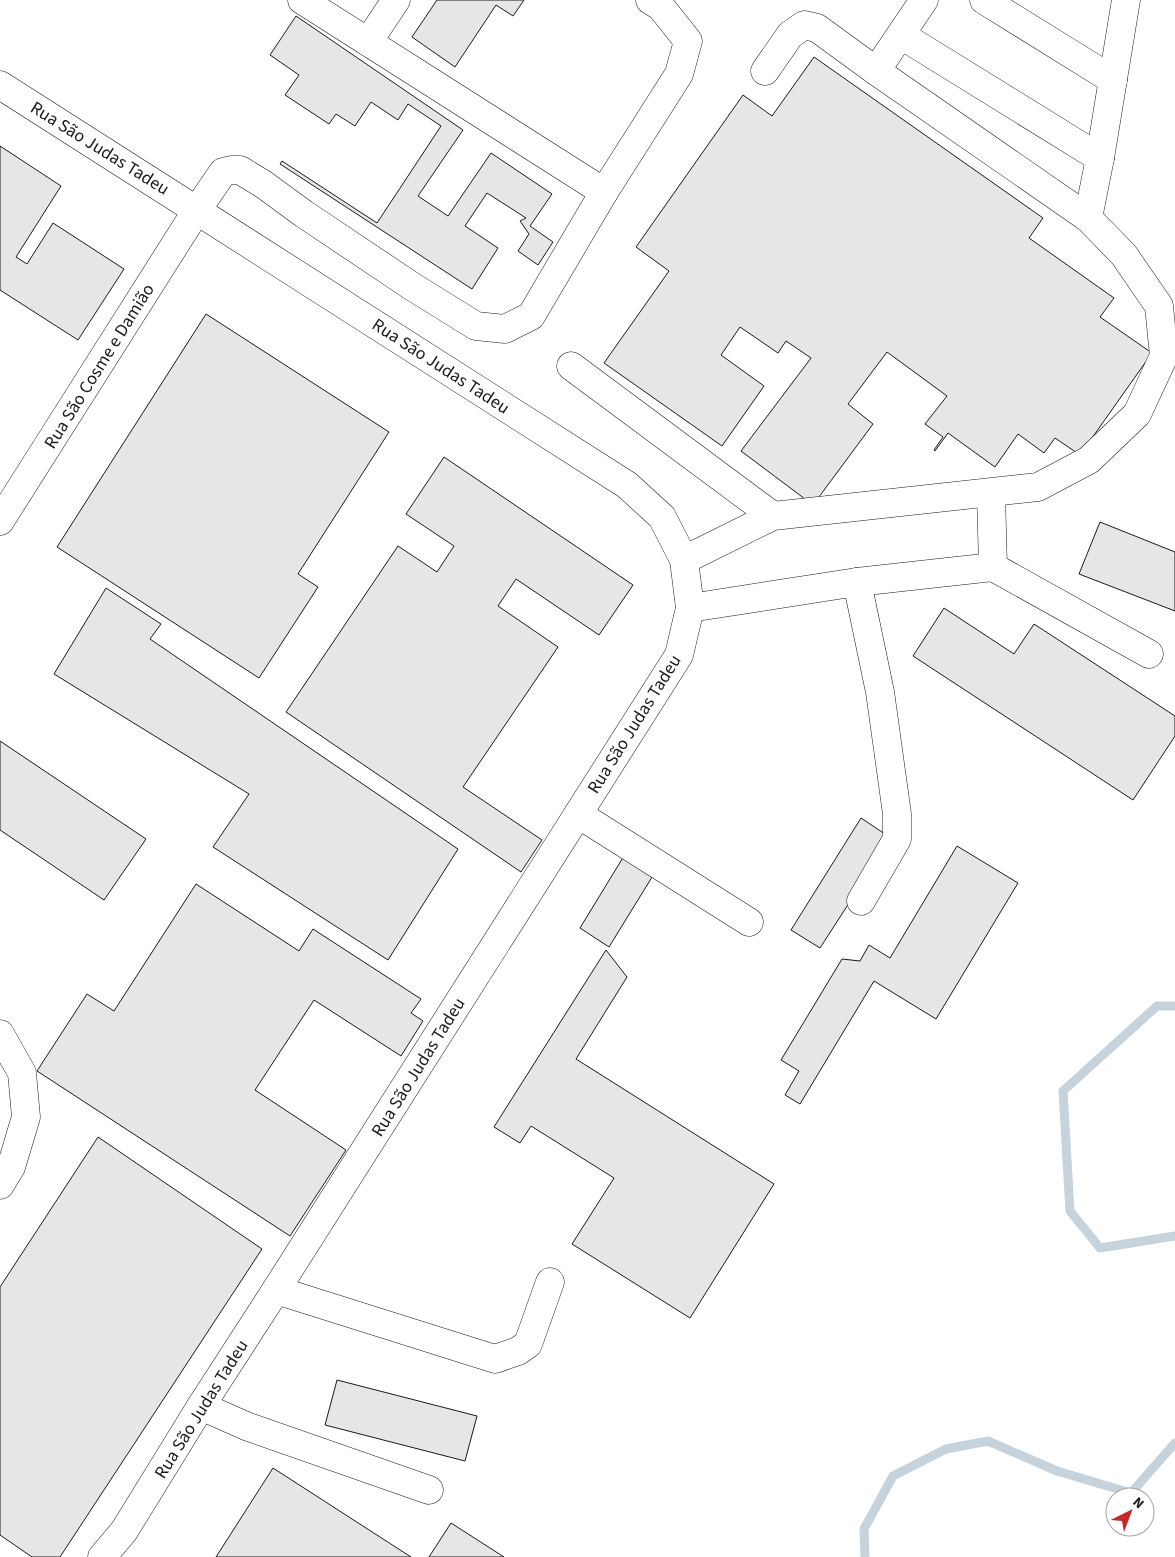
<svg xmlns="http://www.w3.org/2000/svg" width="1175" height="1557" font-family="'Source Sans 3',sans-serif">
  <rect width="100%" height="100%" fill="#fff"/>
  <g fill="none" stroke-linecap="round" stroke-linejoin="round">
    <g stroke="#c6d2dc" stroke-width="9">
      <path d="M1175 1006H1157L1063 1091 1070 1211 1100 1248 1175 1236"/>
      <path d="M865 1557 864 1529 893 1476 946 1449 988 1441 1057 1471 1131 1493 1175 1443"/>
    </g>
  </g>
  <g fill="#e6e6e6" stroke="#1a1a1a">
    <path d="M437 0H524L513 16 496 5 455 67 412 37Z"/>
    <path d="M296 16 463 130 418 196 448 216 491 153 552 194 530 226 553 242 538 265 518 251 529 234 520 221 526 218 487 193 465 226 498 248 472 289 280 164 282 161 377 223 441 126 408 104 398 120 371 102 355 126 336 114 329 124 285 95 299 75 270 55Z"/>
    <path d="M814 57 1043 218 1029 238 1114 298 1100 317 1152 353 1080 455 1055 438 1044 453 1018 434 995 467 948 433 935 451 934 450 943 437 925 424 947 396 887 352 848 404 873 424 813 505 741 451 811 358 786 341 778 353 740 327 721 355 764 386 722 446 604 363 669 271 636 247 743 95 772 116Z"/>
    <path d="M0 146 61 186 16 257 27 264 53 223 124 269 78 340 0 290Z"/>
    <path d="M206 314 389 432 298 574 318 587 259 678 57 547Z"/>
    <path d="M444 457 633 585 599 635 516 579 498 606 558 647 463 787 542 840 521 872 286 712 398 546 437 572 454 546 406 514Z"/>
    <path d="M1100 522 1175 552V611L1079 574Z"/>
    <path d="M106 588 161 624 150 639 458 849 388 960 213 847 249 794 54 674Z"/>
    <path d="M944 608 1014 654 1034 624 1175 716V736L1133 800 913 656Z"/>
    <path d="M0 741 146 839 104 900 0 830Z"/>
    <path d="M861 818 891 838 820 948 791 930Z"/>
    <path d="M957 846 1018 883 936 1019 874 981 800 1104 785 1095 799 1071 781 1060 842 959 860 961 869 945 890 958Z"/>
    <path d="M627 851 657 869 609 947 580 928Z"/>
    <path d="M196 884 299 951 313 929 421 999 411 1013 423 1021 401 1056 314 1000 255 1090 346 1150 290 1236 37 1071 87 994 114 1011Z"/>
    <path d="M606 950 627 977 576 1059 774 1184 690 1318 572 1244 614 1178 531 1126 520 1143 494 1127Z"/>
    <path d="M98 1137 262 1249 60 1557H32L0 1535V1287Z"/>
    <path d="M337 1380 477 1416 465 1461 325 1425Z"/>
    <path d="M273 1468 411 1557H216Z"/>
    <path d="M451 1523 504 1557H429Z"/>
  </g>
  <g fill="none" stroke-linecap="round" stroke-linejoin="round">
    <defs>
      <g id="minor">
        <path d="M984 0 1113 80"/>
        <path d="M901 35 1100 158"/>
        <path d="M368 42 396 0"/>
        <path d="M876 71 924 0"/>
        <path d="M0 85 627 485 662 517 684 560 690 608 679 655 276 1290 201 1406 124 1531 102 1557"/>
        <path d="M604 192 679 74 688 41 661 7 650 0"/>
        <path d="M1088 218 1100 158 1126 0"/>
        <path d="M571 366 773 516"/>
        <path d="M0 521 197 210 223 172 231 170H240L263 184 304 214 413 287 476 326 505 329 531 316 604 192 302 0"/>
        <path d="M684 560 773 516 1038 487 1089 460 1137 414 1164 356 1159 306 1124 255 1088 218 876 71 817 28 804 25 790 35 765 71"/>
        <path d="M993 567 1149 654"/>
        <path d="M857 582 880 692 897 814V839L861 901"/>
        <path d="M690 608 857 582 993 567 991 493"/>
        <path d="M578 814 749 922"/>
        <path d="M0 1034 22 1073 26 1117 11 1167 0 1185"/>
        <path d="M276 1290 495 1359 518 1351 528 1344 550 1282"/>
        <path d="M201 1406 246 1426 429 1490"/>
      </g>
    </defs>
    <use href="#minor" stroke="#1a1a1a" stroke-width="29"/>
    <use href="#minor" stroke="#fff" stroke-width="28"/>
  </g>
  <g text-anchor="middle" stroke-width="4" stroke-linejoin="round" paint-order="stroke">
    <g font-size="18" fill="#1a1a1a" stroke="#fff">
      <text transform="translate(100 148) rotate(32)" y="6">Rua São Judas Tadeu</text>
      <text transform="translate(99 366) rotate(-58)" y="6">Rua São Cosme e Damião</text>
      <text transform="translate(441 366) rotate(33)" y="6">Rua São Judas Tadeu</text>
      <text transform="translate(634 724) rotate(-58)" y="6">Rua São Judas Tadeu</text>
      <text transform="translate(418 1067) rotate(-58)" y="6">Rua São Judas Tadeu</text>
      <text transform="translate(201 1409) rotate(-58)" y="6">Rua São Judas Tadeu</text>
    </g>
  </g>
  <g transform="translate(1130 1512) rotate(42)"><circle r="24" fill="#ffffff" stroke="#a3a3a3"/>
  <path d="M0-4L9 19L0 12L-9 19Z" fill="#c62828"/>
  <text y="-8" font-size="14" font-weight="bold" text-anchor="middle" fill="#1a1a1a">N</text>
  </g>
</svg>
